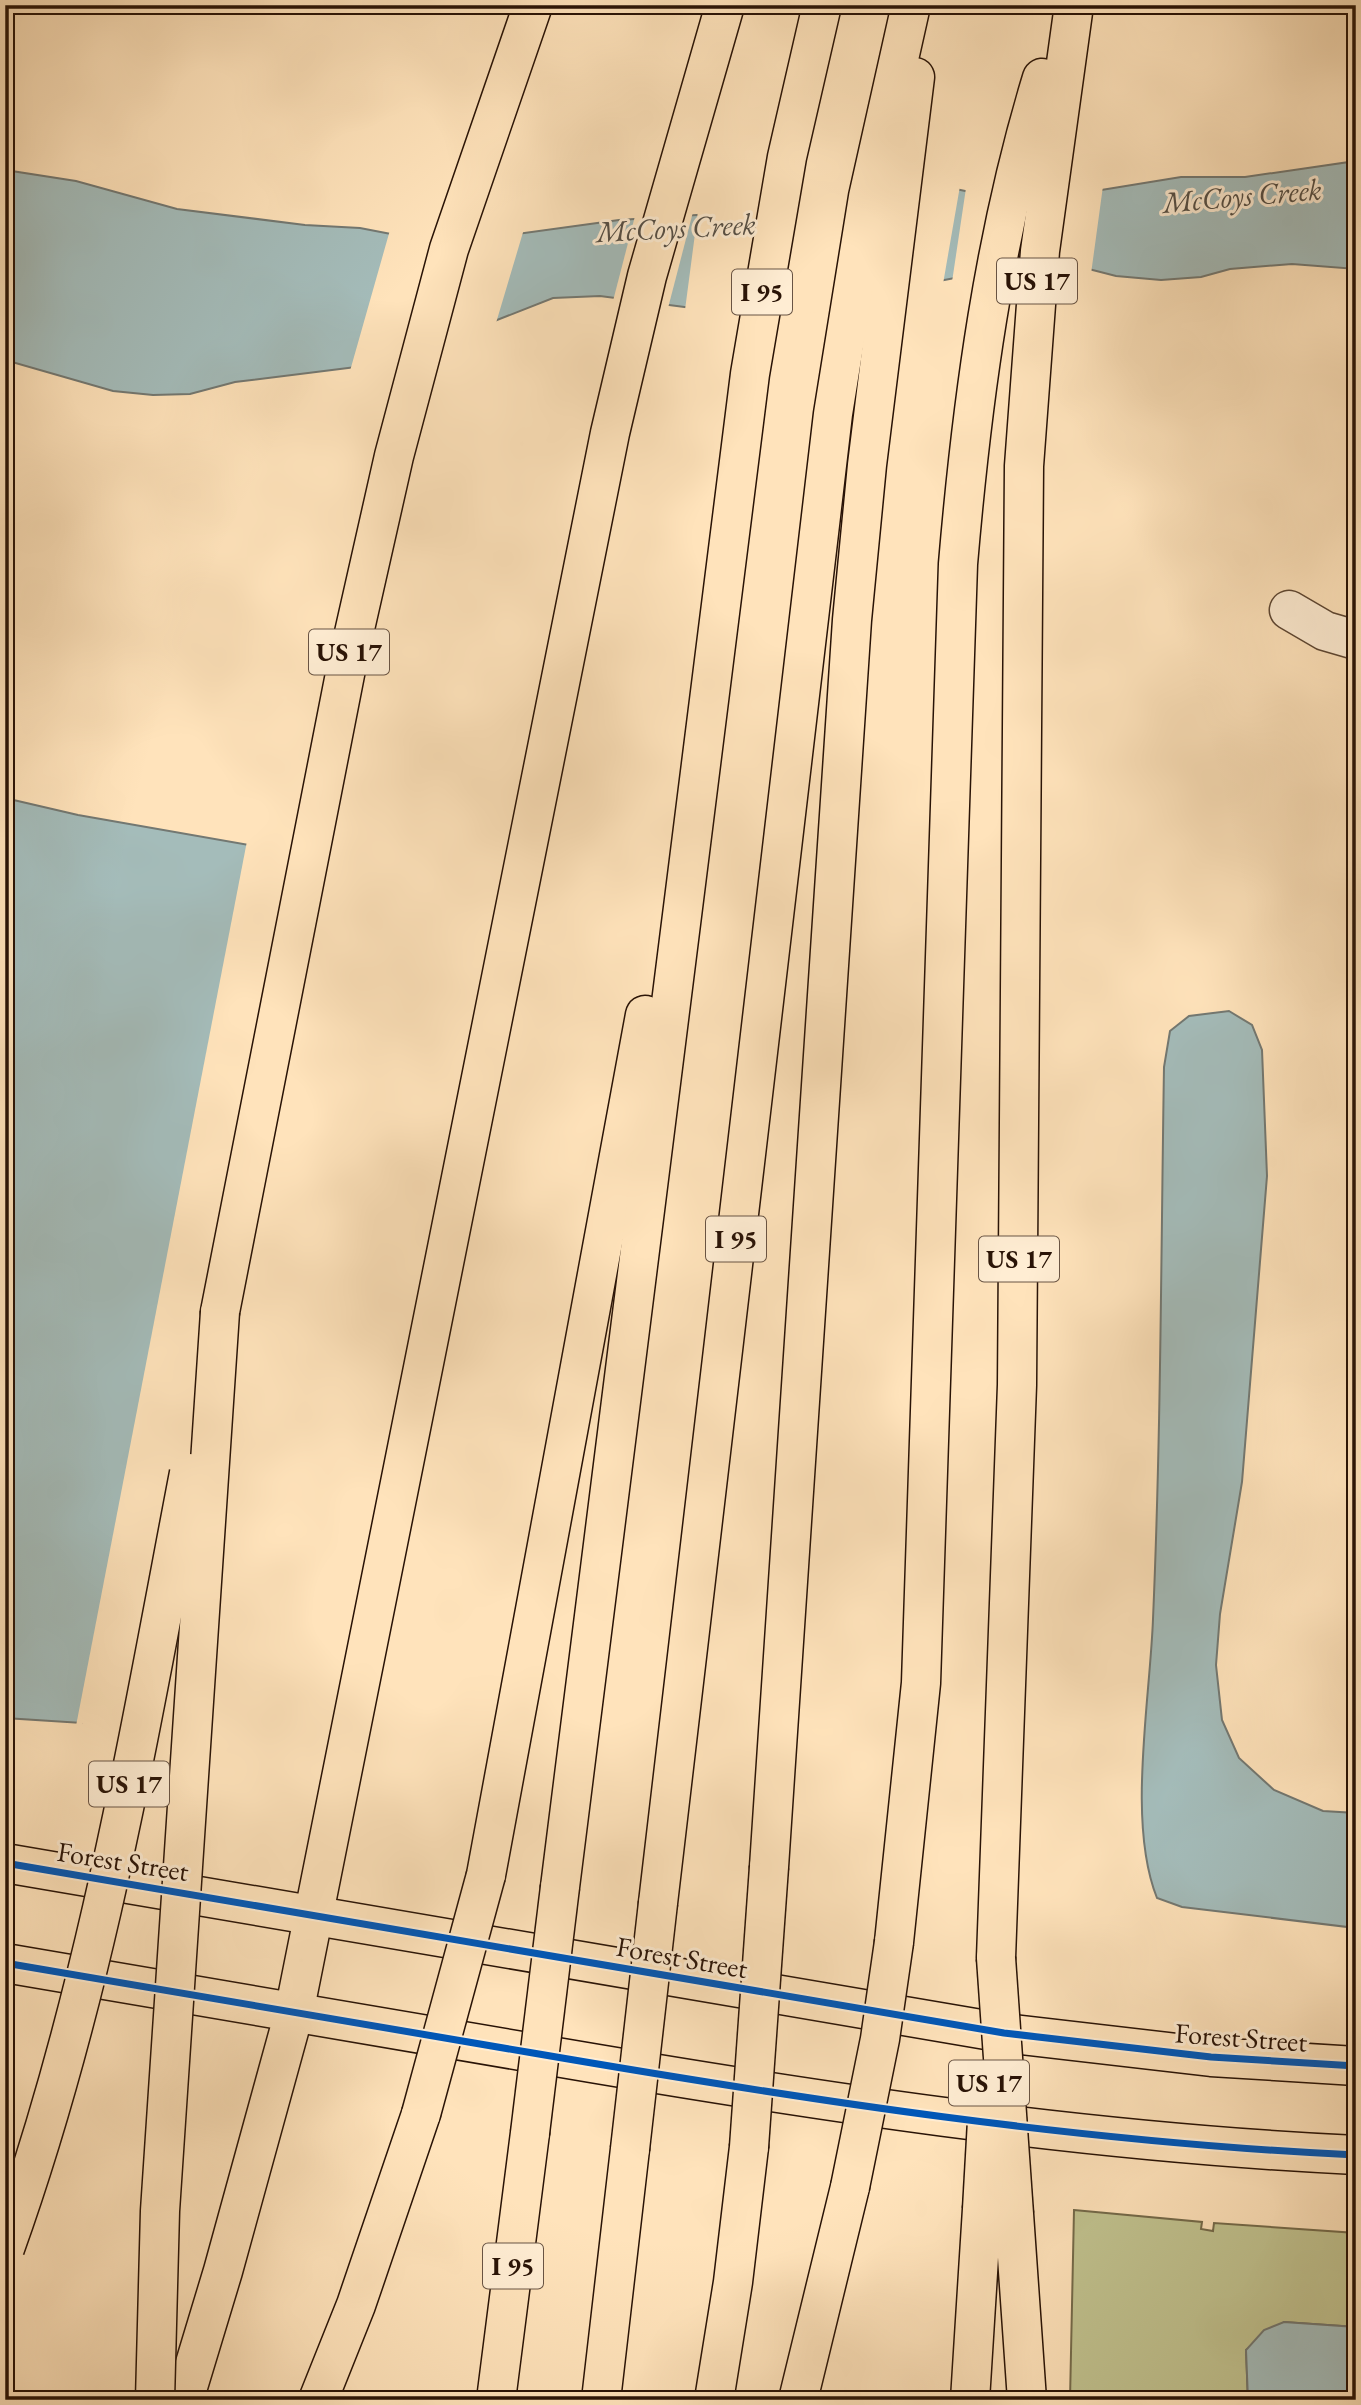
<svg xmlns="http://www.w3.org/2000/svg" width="1361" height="2405" font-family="'EB Garamond',serif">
  <rect width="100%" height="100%" fill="#ffe3bb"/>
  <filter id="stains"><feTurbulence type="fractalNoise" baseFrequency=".00286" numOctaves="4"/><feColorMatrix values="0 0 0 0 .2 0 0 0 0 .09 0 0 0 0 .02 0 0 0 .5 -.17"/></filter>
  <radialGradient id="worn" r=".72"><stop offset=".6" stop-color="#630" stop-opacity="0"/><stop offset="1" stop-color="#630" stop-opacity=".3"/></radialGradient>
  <path fill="#c1c390" stroke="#756b4b" stroke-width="2" d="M1074 2210 1202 2222 1201 2229 1213 2231 1214 2223 1356 2233V2327L1284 2322 1246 2350 1248 2400H1070Z"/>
  <g fill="#a4bcba" stroke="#737872" stroke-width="2">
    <path d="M1356 161V269L1292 264 1230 269 1201 277 1161 280 1116 276 1077 266H1017L934 282 715 311 600 296 553 298 388 363 235 382 190 394 153 395 113 391 5 360V170L76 181 177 209 305 225 360 228 422 240 495 237 619 220 712 214 932 184 989 196 1089 192 1181 177H1245Z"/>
    <path d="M5 798 78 815 300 854 82 1723 5 1718Z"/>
    <path d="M1229 1011 1252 1025 1262 1050 1267 1176 1242 1482 1220 1614 1216 1665 1222 1720 1239 1758 1274 1790 1323 1811 1356 1813V1928L1182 1907 1157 1898C1127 1823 1150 1701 1153 1619 1161 1435 1161 1251 1164 1067L1170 1031 1189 1016Z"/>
    <path d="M1284 2322 1356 2327V2400H1248L1246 2350 1264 2330Z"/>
  </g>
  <g fill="#ffe3bb">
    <path d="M932 181 960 186 943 284 873 302 799 315H715L685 310 698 211 840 193 885 182Z"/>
    <path d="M1103 186 1091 274 1076 270 1018 269 952 282 966 188 989 192Z"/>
    <path d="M693 212 668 308 613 301 635 216Z"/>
    <path d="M524 229 496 323 453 343 389 366 350 371 390 230 422 237Z"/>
    <path d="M247 841 301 851 157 1683 122 1711 76 1726Z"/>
  </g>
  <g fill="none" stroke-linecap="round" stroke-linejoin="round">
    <defs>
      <path id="minor" d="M1289 610 1325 631 1356 640"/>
      <g id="major">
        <path d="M5 1863 1004 2033 1211 2057 1356 2066"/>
        <path d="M5 1963C181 1993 357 2023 533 2053 806 2100 1079 2142 1356 2155"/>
      </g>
      <g id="highway">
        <path d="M220 1312 347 664 394 456 449 249 533 5"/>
        <path d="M769 1867 852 620 867 465 915 77"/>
        <path d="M486 1875 645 1015"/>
        <path d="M560 1887 750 374 787 157 822 5"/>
        <path d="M658 1903 833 414 868 197 911 5"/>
        <path d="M894 1942 921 1683 958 564C972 400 994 235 1042 78"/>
        <path d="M996 1958 1017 1385 1024 466 1040 251 1074 5"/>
        <path d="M1014 2214 1027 2400"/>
        <path d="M184 2400 223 2271 294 2013 610 433 647 276 725 5"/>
        <path d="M318 2400 356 2305 421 2114"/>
        <path d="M496 2400 530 2133"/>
        <path d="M601 2400 630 2149"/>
        <path d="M714 2400 733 2282 749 2147"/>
        <path d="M798 2400 850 2187"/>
        <path d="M970 2400 982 2209"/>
      </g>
    </defs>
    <use href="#minor" stroke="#5e4733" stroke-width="41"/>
    <use href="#major" stroke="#291306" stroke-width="41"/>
    <use href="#highway" stroke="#291306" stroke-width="41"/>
    <use href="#minor" stroke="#ffedd3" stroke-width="38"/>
    <use href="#major" stroke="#ffe3bb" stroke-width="38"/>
    <use href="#highway" stroke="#ffe3bb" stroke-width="38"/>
    <defs>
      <g id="highway-bridge">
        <path d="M996 1958 1014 2214"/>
        <path d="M421 2114 486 1875"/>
        <path d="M530 2133 560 1887"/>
        <path d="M749 2147 769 1867"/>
        <path d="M630 2149 658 1903"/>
        <path d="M850 2187 880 2039 894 1942"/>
        <path d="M982 2209 987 2121"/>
        <path d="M5 2248C95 1997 139 1734 189 1473"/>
        <path d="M155 2400 160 2211 220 1312"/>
      </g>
    </defs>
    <use href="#highway-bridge" stroke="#291306" stroke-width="41" stroke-linecap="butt"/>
    <use href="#highway-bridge" stroke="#ffe3bb" stroke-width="38"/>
    <defs>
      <g id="cycleway">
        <path d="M5 1863 1004 2033 1211 2057 1356 2066"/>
        <path d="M5 1963C181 1993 357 2023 533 2053 806 2100 1079 2142 1356 2155"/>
      </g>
    </defs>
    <use href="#cycleway" stroke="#ffedd3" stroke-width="11"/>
    <use href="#cycleway" stroke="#0057b8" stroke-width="7"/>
  </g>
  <g text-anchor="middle" stroke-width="6" stroke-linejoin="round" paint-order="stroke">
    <g fill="#ffedd3" stroke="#695444" stroke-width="2">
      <rect x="997" y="258.5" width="80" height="45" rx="5"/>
      <rect x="732" y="269.5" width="60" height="45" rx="5"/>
      <rect x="309" y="629.5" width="80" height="45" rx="5"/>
      <rect x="706" y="1216.5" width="60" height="45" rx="5"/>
      <rect x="979" y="1236.5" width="80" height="45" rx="5"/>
      <rect x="89" y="1761.5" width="80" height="45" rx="5"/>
      <rect x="949" y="2060.5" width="80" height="45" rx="5"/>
      <rect x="483" y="2243.5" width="60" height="45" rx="5"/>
    </g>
    <g font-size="26" font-weight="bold" fill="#291306">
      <text x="1037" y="290">US 17</text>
      <text x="762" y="301">I 95</text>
      <text x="349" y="661">US 17</text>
      <text x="736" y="1248">I 95</text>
      <text x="1019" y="1268">US 17</text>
      <text x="129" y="1793">US 17</text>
      <text x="989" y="2092">US 17</text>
      <text x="513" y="2275">I 95</text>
    </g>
    <g font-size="28" fill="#291306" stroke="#ffedd3">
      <text transform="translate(123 1861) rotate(9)" y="10">Forest Street</text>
      <text transform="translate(682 1957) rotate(10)" y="10">Forest Street</text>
      <text transform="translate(1241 2037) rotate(4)" y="10">Forest Street</text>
    </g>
    <g font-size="30" font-style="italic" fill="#544e45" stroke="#ffedd3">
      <text transform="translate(1242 196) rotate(-5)" y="10">McCoys Creek</text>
      <text transform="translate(676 228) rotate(-3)" y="10">McCoys Creek</text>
    </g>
  </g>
  <rect width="1361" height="2405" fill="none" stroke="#ffe3bb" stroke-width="28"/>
  <rect x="7" y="7" width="1347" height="2391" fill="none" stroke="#291306" stroke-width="3.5"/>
  <rect x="14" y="14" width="1333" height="2377" fill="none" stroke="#291306" stroke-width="2"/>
  <rect width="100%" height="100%" filter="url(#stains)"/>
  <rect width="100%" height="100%" fill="url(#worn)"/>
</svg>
